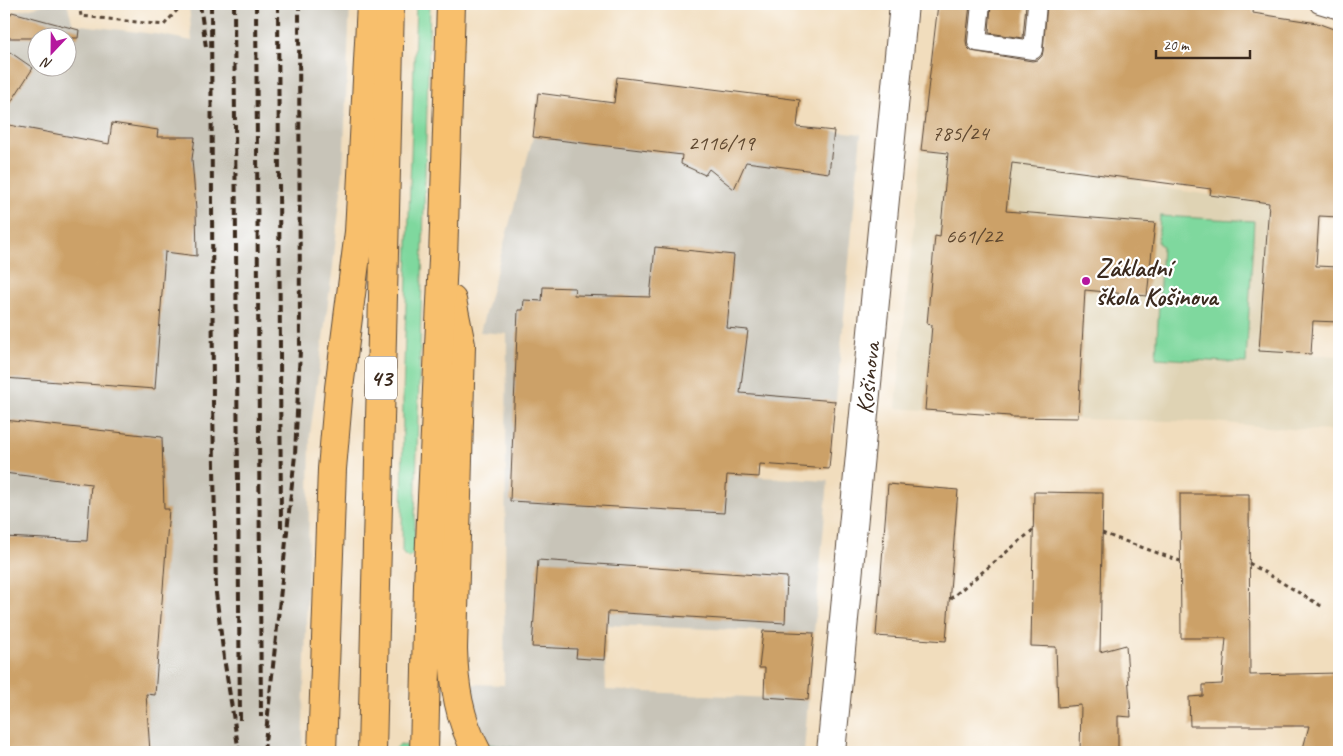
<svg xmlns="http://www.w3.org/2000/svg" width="1343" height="756" font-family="Caveat,sans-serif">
  <rect width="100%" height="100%" fill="#fff"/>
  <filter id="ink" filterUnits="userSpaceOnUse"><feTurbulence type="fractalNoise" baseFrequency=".02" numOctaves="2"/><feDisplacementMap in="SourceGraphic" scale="10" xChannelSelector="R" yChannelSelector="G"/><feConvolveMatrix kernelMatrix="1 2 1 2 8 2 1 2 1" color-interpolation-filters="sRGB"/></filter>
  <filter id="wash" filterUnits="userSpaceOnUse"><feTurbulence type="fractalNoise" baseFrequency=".0096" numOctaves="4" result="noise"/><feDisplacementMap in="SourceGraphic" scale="20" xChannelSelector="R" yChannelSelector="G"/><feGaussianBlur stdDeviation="1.12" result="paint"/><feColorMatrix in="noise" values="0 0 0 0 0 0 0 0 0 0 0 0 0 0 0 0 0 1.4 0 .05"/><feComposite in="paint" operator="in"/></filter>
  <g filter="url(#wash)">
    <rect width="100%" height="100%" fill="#f1ddbd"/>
    <path fill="#dfd3b4" d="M921 150 1140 179 1142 185 1224 197H1269L1259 351 1339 356V431L1300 430 1214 422 1030 418 896 408Z"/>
    <g fill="#c8c4b8" fill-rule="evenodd">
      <path d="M47 4H67L73 24 162 35 192 41 189 4H350L343 172 333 266 310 434 308 567 302 752H4V24L13 12ZM38 38H68V68H38Z"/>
      <path d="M538 93 861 134 836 401 778 396H765L759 477 828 481 814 633 607 625 605 660 606 690 808 700 804 752H563L539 751 488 744 473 703 472 684 504 685 507 334 480 332 533 137Z"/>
    </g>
    <g fill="#7fd89e" stroke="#5d815e">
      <path d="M416 4H430L414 553 409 558 404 555 402 551 403 395Z"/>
      <path d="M1160 216 1254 221 1246 363 1156 358 1162 246 1158 243Z"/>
      <path d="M400 744 406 745 409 752H395V749Z"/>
      <path d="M488 744 539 751 563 752H494Z"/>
    </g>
    <g id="blocks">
      <g fill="#cca168">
        <path d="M938 4H970L966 41 967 47 971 51 1032 61 1038 60 1042 56 1043 51 1047 4H1254L1253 13 1317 23 1339 31V217L1319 216 1316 266 1339 267V322L1313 321 1311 354 1259 351 1269 203 1210 195 1211 189 1012 163 1006 211 1155 223 1147 296 1085 290 1078 418 1010 417V416L925 410 932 325 927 324 935 236 940 237 948 153 921 150Z"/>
        <path d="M991 4H1026L1023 38 989 33Z"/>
        <path d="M12 12 79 30 78 38H4V26Z"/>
        <path d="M4 48 33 68 4 113Z"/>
        <path d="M617 77 800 100 797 127 834 131 829 173 746 162 734 189 709 169 705 175 681 164 682 155 533 137 538 93 614 103Z"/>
        <path d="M112 123 158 130 157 137H195L192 159 196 209 197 256 165 252 155 389 4 378V124L109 144Z"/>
        <path d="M655 247 734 255 727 328 748 330 740 393 835 401 829 469 760 464 759 477 727 475 724 513 510 501 518 310H523L524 300 542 301 543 287 575 288 574 295 650 297Z"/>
        <path d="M4 420 162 437 164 509H169L155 695 146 694 150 752H4V537L87 541 91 484 4 473Z"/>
        <path d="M888 484 958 490 946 641 876 636Z"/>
        <path d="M1034 492 1103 493 1100 652 1126 645 1131 717 1118 716V752H1080L1081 705 1058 707 1056 647 1031 646Z"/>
        <path d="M1180 494H1249L1250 675 1339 673V752H1302L1309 726H1190L1189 697 1203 696V685L1222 684 1226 638H1181Z"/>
        <path d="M538 560 787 577 785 623 608 612 605 660 576 658 577 649 532 647Z"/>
        <path d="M763 631 814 633 808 700 764 697 765 668H759Z"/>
      </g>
    </g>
  </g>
  <g filter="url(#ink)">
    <use href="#blocks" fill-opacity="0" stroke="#564536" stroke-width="1"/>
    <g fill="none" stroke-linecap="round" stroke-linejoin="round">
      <defs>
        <g id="service">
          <path d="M981 4 977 42 1033 50 1037 4"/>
          <path d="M1319 4 1339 10"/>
        </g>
        <path id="minor" d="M831 752 904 4"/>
        <g id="trunk">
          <path d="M452 300 461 345 453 649C454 685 459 720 477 752"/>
          <path d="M322 752 332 469 339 388 359 232 371 4"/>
          <path d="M372 752 390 4"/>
          <path d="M424 752 428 585 443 259 451 4"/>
        </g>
      </defs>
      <use href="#service" stroke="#564536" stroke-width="20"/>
      <use href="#minor" stroke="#564536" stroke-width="30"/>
      <use href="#trunk" stroke="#564536" stroke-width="30"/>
      <g stroke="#564536" stroke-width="3" stroke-dasharray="4 4" stroke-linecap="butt">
        <path d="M79 4 81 16 164 25 180 7 179 4"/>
        <path d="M1102 533 1180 561"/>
        <path d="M1249 563 1323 607"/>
        <path d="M950 599 1033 530"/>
      </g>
      <use href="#service" stroke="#fff" stroke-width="18"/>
      <use href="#minor" stroke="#fff" stroke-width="28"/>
      <use href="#trunk" stroke="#f8bf6c" stroke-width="28"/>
      <g stroke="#3b2a1e" stroke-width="4" stroke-dasharray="8 4" stroke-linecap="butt">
        <path d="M200 4 206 47"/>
        <path d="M211 4 213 402 216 593 224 658 239 752"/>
        <path d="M234 4 240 720"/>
        <path d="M256 4 261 717"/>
        <path d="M278 4 281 528"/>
        <path d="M264 752 295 455 300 350 299 4"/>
      </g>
    </g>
  </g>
  <circle fill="#b5179e" stroke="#fff" stroke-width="2" cx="1086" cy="281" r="5"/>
  <g text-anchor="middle" stroke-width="4.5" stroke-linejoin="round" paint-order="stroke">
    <g font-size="22" fill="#5f4830">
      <text x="960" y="140">785/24</text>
      <text x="721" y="150">2116/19</text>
      <text x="974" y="243">661/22</text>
    </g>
    <rect fill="#fff" stroke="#766a62" stroke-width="1" x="365" y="356.5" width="32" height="43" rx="4"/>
    <g font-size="24" font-weight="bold" fill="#3b2a1e">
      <text x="381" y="386">43</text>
    </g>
    <g font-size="25" font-weight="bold" fill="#3b2a1e" stroke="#fff" text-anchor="start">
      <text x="1096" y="276">Základní<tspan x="1096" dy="29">škola Košinova</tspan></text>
    </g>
    <g font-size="25" fill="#3b2a1e" stroke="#fff">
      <text transform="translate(867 378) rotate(-84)" y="9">Košinova</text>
    </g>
  </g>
  <rect width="1343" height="756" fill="none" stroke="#fff" stroke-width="20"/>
  <g transform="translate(52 52) rotate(202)"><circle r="24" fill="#ffffff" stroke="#b1aaa5"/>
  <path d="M0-4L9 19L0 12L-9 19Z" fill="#b5179e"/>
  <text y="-8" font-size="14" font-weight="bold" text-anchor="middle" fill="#3b2a1e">N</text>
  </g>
  <path d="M1156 50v8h94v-8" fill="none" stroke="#3b2a1e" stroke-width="2.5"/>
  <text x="1163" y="50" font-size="15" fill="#3b2a1e" stroke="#ffffff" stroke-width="4" paint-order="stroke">20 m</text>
</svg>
